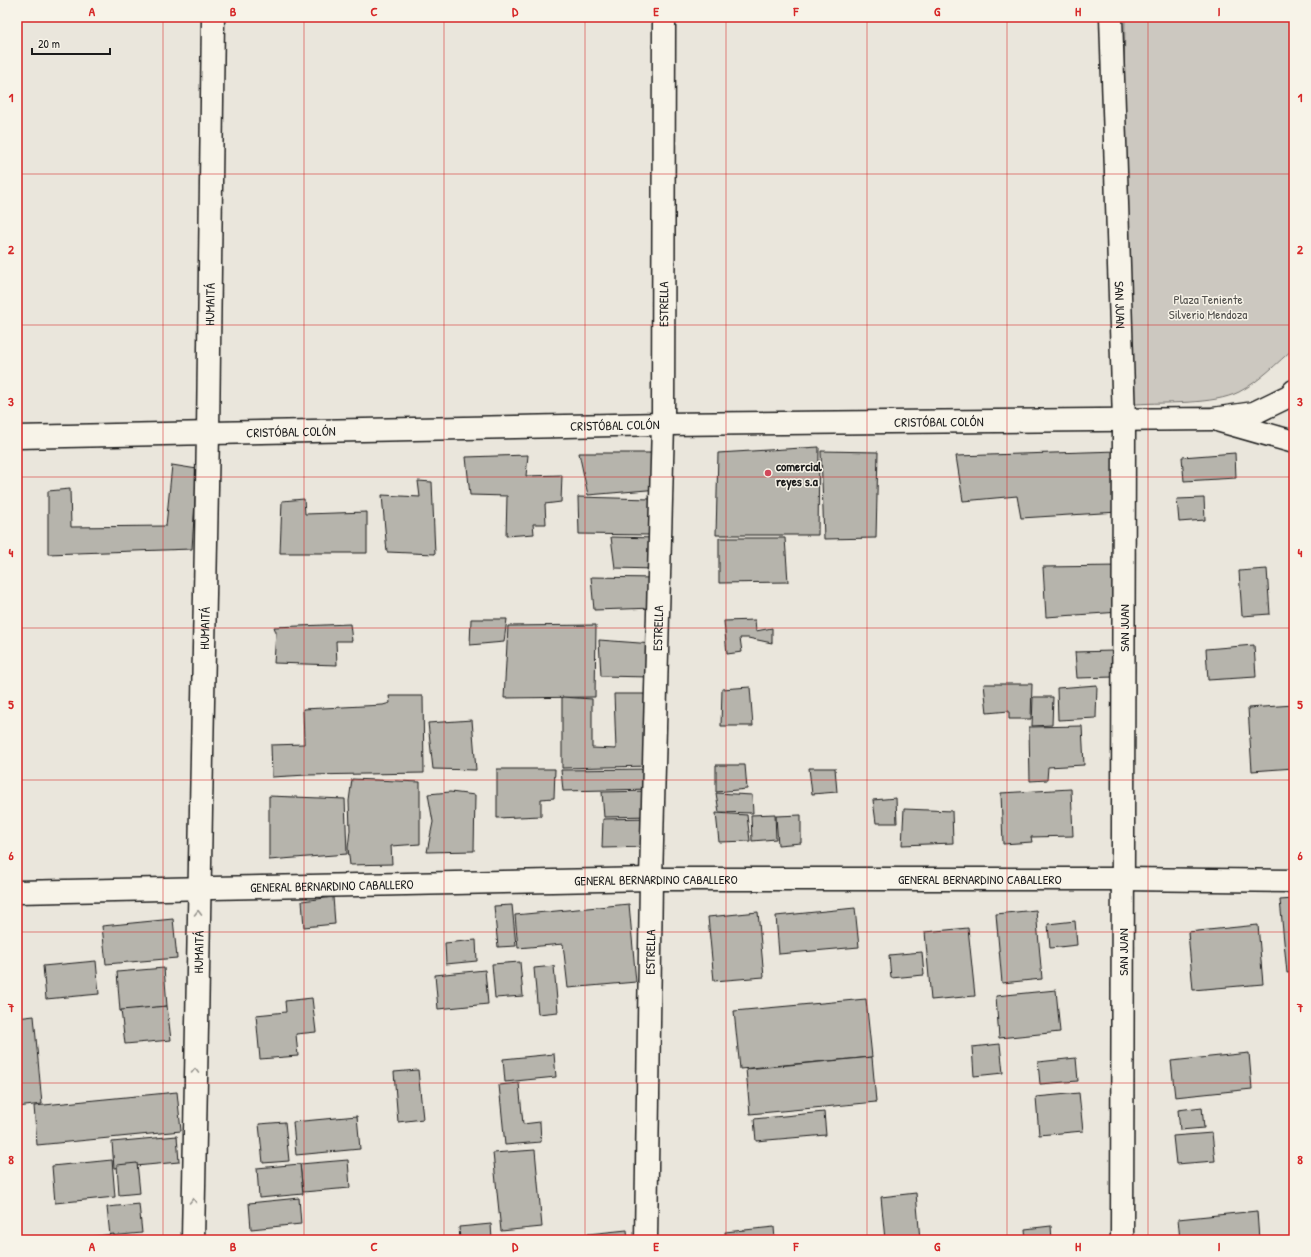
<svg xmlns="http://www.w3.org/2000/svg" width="1311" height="1257" font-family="'Patrick Hand',sans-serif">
  <rect width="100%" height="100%" fill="#eae6dc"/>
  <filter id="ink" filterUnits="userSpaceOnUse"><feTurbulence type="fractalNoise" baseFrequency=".025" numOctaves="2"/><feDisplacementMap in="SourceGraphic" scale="8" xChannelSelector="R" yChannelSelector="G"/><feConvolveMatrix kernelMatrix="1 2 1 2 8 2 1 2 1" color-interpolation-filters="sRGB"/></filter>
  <g filter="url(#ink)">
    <path fill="#ccc8c0" stroke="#74726e" d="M1125 17H1294V348C1277 363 1260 381 1239 392 1213 405 1166 402 1136 404L1129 402 1120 388Z"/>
    <g fill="#b6b4ac" stroke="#1c1c1c">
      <path d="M819 447 818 535H716L718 453Z"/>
      <path d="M821 451 878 452 876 538 824 539Z"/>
      <path d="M1118 451V512L1021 518 1017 496 963 501 956 456Z"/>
      <path d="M579 453H650L659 468V489L588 495Z"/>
      <path d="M1235 453 1236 478 1184 481 1182 457Z"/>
      <path d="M528 455 526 476 562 475 561 502 545 504 546 524H533L534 534 506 536 507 496 470 495 466 457Z"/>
      <path d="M172 465 197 469 192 549 48 554V491L70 489 71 527 166 526Z"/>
      <path d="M418 481 432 482 435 554 387 552 382 495 420 497Z"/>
      <path d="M578 497 651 499 649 535 579 534Z"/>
      <path d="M1204 498 1205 520 1179 522 1177 499Z"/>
      <path d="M304 499 305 514 367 512V553H280L282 501Z"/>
      <path d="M611 537 656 538 655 569 615 568Z"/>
      <path d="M719 538H785L788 582 719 583Z"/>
      <path d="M1120 566V612L1046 617 1043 567Z"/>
      <path d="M1267 569 1270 614 1242 616 1239 571Z"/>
      <path d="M591 577 655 578V608L594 610Z"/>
      <path d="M471 619H507L504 642 470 645Z"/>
      <path d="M755 620 756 631 772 628V643L748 638H740L742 652 727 654 724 621Z"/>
      <path d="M350 624 352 641H336L337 665 274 663 276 632 274 627Z"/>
      <path d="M596 625 595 697 504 698 508 626Z"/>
      <path d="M599 640 653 644 650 677 601 676Z"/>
      <path d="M1254 645 1256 677 1208 680 1206 649Z"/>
      <path d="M1113 651 1114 677 1077 678 1075 652Z"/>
      <path d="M984 684H1032L1031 719H1009V711L987 713Z"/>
      <path d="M1097 685 1096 718 1058 720 1057 688Z"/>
      <path d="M750 687 753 726H721L722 689Z"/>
      <path d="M614 694H653L651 766 562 768V697L592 699V748L616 749Z"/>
      <path d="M389 696H423L424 773 307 775 272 777 271 745 304 744 303 709 383 705 390 703Z"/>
      <path d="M1033 697H1053L1052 725 1032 726Z"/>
      <path d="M1294 705V768L1252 771 1248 708Z"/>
      <path d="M472 720 476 770 433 769 428 723Z"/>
      <path d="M1082 726 1084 765 1048 767 1047 780 1030 781 1029 727Z"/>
      <path d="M716 765H745L747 789 716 792Z"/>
      <path d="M809 768H835L837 792 812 794Z"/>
      <path d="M497 769H555L554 798 541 799V816L497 818Z"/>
      <path d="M650 769V789L563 791 561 770Z"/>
      <path d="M352 779 420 782V844L391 846 392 864 350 865 348 848 350 830 349 801Z"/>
      <path d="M1071 789 1073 836 1031 837 1032 842 1003 844 1001 793Z"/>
      <path d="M650 791 651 816 604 817 602 792Z"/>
      <path d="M450 792 475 795 474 851 427 852 433 822 428 794Z"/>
      <path d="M716 793 752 795 753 813 719 812Z"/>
      <path d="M269 796 345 799 347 854 269 860Z"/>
      <path d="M896 798 897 823H876L873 800Z"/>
      <path d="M904 809 952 811 953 843 902 845Z"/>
      <path d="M716 813 747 815 750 841 719 842Z"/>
      <path d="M775 814 776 839 752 841 751 815Z"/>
      <path d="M801 815V843L778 845 776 816Z"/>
      <path d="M650 818V847L602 848 603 819Z"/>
      <path d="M333 897 335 924 304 927 302 901Z"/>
      <path d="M1294 899V972L1287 973 1280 900Z"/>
      <path d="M629 904 636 982 568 988 563 944 518 948 515 915Z"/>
      <path d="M512 905 516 946 498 947 494 906Z"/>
      <path d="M855 908 859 947 779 954 776 916Z"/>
      <path d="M1036 910 1042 979 1002 983 996 914Z"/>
      <path d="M758 912 764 977 714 981 708 917Z"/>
      <path d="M173 919 177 958 106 964 102 926Z"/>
      <path d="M1075 921 1077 945 1050 948 1048 924Z"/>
      <path d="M1258 925 1263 984 1193 990 1188 932Z"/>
      <path d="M968 928 975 996 931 1000 925 932Z"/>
      <path d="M476 940 477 961 446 964 445 943Z"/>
      <path d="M922 952 924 975 891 978 889 955Z"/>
      <path d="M96 961 99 994 46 999 43 966Z"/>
      <path d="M520 962 523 996 495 998 492 964Z"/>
      <path d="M554 966 558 1012 538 1014 534 968Z"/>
      <path d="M164 968 167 1006 120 1011 117 972Z"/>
      <path d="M485 970 488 1004 438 1009 435 975Z"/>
      <path d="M1056 990 1060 1032 999 1038 996 996Z"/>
      <path d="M312 998 316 1032 296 1034 298 1056 260 1059 256 1015 286 1012 285 1001Z"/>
      <path d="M866 999 872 1057 740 1069 734 1011Z"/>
      <path d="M167 1006 171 1040 125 1044 121 1010Z"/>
      <path d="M34 1016 42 1104 17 1107V1018Z"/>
      <path d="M1000 1044 1003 1073 974 1076 972 1047Z"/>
      <path d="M1249 1053 1252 1089 1175 1097 1171 1061Z"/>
      <path d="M554 1054 556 1077 505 1082 503 1059Z"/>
      <path d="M872 1057 876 1102 750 1114 746 1069Z"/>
      <path d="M1076 1058 1078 1081 1040 1084 1038 1062Z"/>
      <path d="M418 1070 423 1119 398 1122 394 1072Z"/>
      <path d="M519 1083 523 1124 540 1122 541 1142 505 1145 499 1085Z"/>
      <path d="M177 1092 181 1131 37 1145 34 1106Z"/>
      <path d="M1079 1093 1083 1131 1039 1135 1036 1097Z"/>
      <path d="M1202 1107 1204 1128 1180 1130 1178 1110Z"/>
      <path d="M824 1112 826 1135 756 1141 754 1119Z"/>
      <path d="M357 1116 360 1149 296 1155 293 1122Z"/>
      <path d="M285 1122 289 1161 263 1163 259 1124Z"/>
      <path d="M1212 1133 1215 1161 1176 1164 1173 1136Z"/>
      <path d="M177 1136 179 1162 114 1168 112 1142Z"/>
      <path d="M535 1150 542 1227 501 1231 493 1153Z"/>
      <path d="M112 1160 115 1197 55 1203 52 1166Z"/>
      <path d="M348 1160 350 1188 303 1192 300 1164Z"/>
      <path d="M137 1163 140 1193 119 1195 117 1165Z"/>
      <path d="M300 1164 303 1194 259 1198 257 1168Z"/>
      <path d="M916 1193 920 1240H885L881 1197Z"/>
      <path d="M299 1198 301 1224 251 1229 249 1203Z"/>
      <path d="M139 1204 142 1233 110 1236 107 1207Z"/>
      <path d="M1257 1211 1259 1240H1180L1178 1219Z"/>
      <path d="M491 1224 492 1240H460L459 1227Z"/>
      <path d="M1051 1226 1052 1240H1026L1025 1229Z"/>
      <path d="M774 1227 775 1240H726L725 1232Z"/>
      <path d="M627 1230 628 1240H589L588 1234Z"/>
      <path d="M114 1234V1240H90L89 1237Z"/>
    </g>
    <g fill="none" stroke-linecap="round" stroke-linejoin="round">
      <defs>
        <g id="street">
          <path id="s1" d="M1111 17 1124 420 1122 1240"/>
          <path d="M1220 421 1294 442"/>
          <path id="s2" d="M17 437 663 424 1213 419 1254 413 1289 396 1294 391"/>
          <path id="s3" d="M17 892 651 879H1123L1294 881"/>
          <path id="s4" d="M193 1240 208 433 213 17"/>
        </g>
        <g id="secondary">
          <path id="s5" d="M646 1240 651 879 663 424 664 17"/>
        </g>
      </defs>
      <use href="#street" stroke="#1c1c1c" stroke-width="25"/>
      <use href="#secondary" stroke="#1c1c1c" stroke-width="25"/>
      <use href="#street" stroke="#f7f3e8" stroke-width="22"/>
      <use href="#secondary" stroke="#f7f3e8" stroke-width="22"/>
    </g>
    <defs><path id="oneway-chevron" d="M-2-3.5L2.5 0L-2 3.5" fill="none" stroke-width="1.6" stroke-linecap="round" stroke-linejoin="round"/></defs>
    <g stroke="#94928c">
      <use href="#oneway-chevron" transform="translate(198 913) rotate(-89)"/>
      <use href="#oneway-chevron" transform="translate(195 1071) rotate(-89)"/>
      <use href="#oneway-chevron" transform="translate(193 1201) rotate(-89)"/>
    </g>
  </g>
  <path fill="none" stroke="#d62828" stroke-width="1" stroke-opacity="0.55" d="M163 17V1240M304 17V1240M444 17V1240M585 17V1240M726 17V1240M867 17V1240M1007 17V1240M1148 17V1240M17 174H1294M17 325H1294M17 477H1294M17 628H1294M17 780H1294M17 932H1294M17 1083H1294"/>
  <circle fill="#d1495b" stroke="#f7f3e8" stroke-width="1.5" cx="768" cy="473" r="4"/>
  <g text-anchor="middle" stroke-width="3" stroke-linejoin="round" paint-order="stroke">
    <g font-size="13" fill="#51504d" stroke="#f7f3e8">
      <text x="1208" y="304">Plaza Teniente<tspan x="1208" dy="15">Silverio Mendoza</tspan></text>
    </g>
    <g font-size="13" fill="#1c1c1c" stroke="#f7f3e8">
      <text dy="5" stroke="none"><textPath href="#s1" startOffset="288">SAN JUAN</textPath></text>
      <text dy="5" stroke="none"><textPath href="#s4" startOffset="936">HUMAITÁ</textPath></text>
      <text dy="5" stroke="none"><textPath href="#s5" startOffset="936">ESTRELLA</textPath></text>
      <text dy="5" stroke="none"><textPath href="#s2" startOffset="922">CRISTÓBAL COLÓN</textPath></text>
      <text dy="5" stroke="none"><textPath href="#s2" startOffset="598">CRISTÓBAL COLÓN</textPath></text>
      <text dy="5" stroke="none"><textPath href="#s2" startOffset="274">CRISTÓBAL COLÓN</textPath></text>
      <text transform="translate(1124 628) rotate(-90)" y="5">SAN JUAN</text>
      <text dy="5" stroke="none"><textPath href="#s4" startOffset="612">HUMAITÁ</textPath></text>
      <text dy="5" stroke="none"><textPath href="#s5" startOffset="612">ESTRELLA</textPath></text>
      <text dy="5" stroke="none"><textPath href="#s3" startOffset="963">GENERAL BERNARDINO CABALLERO</textPath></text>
      <text dy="5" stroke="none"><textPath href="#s3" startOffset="639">GENERAL BERNARDINO CABALLERO</textPath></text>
      <text dy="5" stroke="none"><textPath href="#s3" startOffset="315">GENERAL BERNARDINO CABALLERO</textPath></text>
      <text dy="5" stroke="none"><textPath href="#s4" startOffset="288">HUMAITÁ</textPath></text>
      <text dy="5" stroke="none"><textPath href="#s5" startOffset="288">ESTRELLA</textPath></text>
      <text transform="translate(1123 952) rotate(-90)" y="5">SAN JUAN</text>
    </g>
    <g font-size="13" font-weight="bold" fill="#1c1c1c" stroke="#f7f3e8" text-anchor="start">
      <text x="776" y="471">comercial<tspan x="776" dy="15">reyes s.a</tspan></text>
    </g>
  </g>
  <rect width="1311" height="1257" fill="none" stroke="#f7f3e8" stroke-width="44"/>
  <path d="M32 48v6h78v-6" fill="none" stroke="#1c1c1c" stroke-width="2"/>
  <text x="38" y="48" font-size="12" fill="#1c1c1c" stroke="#f7f3e8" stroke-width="3" paint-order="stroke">20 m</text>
  <rect x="22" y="22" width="1267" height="1213" fill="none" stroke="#d62828" stroke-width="1.5"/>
  <g font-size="13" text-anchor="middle" font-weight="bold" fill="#d62828">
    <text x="92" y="16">A</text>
    <text x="233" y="16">B</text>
    <text x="374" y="16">C</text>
    <text x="515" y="16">D</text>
    <text x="656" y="16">E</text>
    <text x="796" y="16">F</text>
    <text x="937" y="16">G</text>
    <text x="1078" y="16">H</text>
    <text x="1219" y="16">I</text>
    <text x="11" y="102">1</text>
    <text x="1300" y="102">1</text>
    <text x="11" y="254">2</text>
    <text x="1300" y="254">2</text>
    <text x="11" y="406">3</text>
    <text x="1300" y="406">3</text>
    <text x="11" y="557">4</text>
    <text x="1300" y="557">4</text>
    <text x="11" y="709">5</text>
    <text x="1300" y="709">5</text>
    <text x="11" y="860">6</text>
    <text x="1300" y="860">6</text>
    <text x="11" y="1012">7</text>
    <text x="1300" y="1012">7</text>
    <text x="11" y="1164">8</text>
    <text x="1300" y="1164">8</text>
    <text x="92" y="1251">A</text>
    <text x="233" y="1251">B</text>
    <text x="374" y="1251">C</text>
    <text x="515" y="1251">D</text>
    <text x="656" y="1251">E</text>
    <text x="796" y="1251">F</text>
    <text x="937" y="1251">G</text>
    <text x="1078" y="1251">H</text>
    <text x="1219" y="1251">I</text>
  </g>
</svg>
